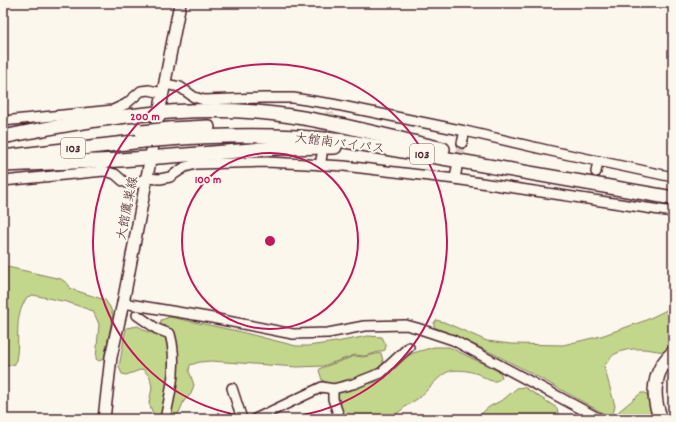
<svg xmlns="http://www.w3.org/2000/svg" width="676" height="422" font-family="Dekko,'Klee One',sans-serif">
  <rect width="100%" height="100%" fill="#fbf7ec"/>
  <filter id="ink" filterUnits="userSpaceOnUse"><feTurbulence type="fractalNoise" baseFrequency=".025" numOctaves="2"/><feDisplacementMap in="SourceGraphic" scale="8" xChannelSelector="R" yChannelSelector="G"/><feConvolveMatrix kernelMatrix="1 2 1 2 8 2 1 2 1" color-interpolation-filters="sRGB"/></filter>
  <g filter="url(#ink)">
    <g fill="#c3d78c" stroke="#867b5c">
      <path d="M3 266 61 279 68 284 71 289 105 300 110 307 113 315 104 359 99 361 96 359 99 324 93 311 67 302 33 295 27 297C22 305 18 315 18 325 17 339 19 350 15 364L3 367Z"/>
      <path d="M673 307V346L663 352C648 349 630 346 615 354 611 356 608 362 604 366L615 406 613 414 608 416C551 384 494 351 434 327V323L436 320 444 322 487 341 511 344 563 345 601 336 644 321Z"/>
      <path d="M170 317 237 331 296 346H308L336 342 368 336 382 337 386 345 385 350 365 356 355 355 323 366 297 367 211 361 200 362 190 365 189 371 194 385 191 394 184 401 177 417 175 419H155L149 403 152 388 150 377 143 369 126 375 122 374 119 367 126 328 138 326 148 332 171 337 175 334 160 323 161 320Z"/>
      <path d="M434 347H449L500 372 502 377C494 386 486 378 478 374 470 371 459 369 450 371 440 374 429 389 420 397 415 401 409 403 405 407 400 411 393 418 387 419 377 421 355 419 344 419L337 395 339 391C346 389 354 386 361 385 378 381 388 383 394 364L413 353Z"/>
      <path d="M381 353 384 365 373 374 343 384 331 385 322 380 319 370 321 368 355 356 363 357Z"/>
      <path d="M524 387 557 408 559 419H475L489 407 504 399 517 388Z"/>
      <path d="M641 393H646L651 403 654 419H617L618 412Z"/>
    </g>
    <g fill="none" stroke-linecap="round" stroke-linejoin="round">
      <path stroke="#758ca4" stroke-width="2" d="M3 12 5 3"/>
      <g stroke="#d8ccc5" stroke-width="9" stroke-dasharray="9 4.5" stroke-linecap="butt">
        <path d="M324 144 330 112"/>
        <path d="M457 166 462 143"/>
      </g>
      <defs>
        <g id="minor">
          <path d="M165 84 180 87 194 97 204 100 263 98H293L332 104 465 131 551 151 673 177"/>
          <path d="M3 121 113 110 126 104 141 91 149 90 162 93"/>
          <path d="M462 143 465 131"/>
          <path d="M320 165 322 155"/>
          <path d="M596 172 598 161"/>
          <path d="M455 179 457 167"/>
          <path d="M3 181 104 171 115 174 123 181 131 185 137 183 146 178 160 179 170 177 185 167 196 164 267 162 344 166 455 179 673 212"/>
          <path d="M123 303 207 317 293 334 328 333 364 326 406 325 417 328 453 340 600 419"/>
          <path d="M137 315 157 329 170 334C178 362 171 391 165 419"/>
          <path d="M232 388 242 419"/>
          <path d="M333 389V399L340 419"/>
          <path d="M255 419 322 387 333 389 353 384 381 373 409 347"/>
        </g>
        <path id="major" d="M104 419 111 357 123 303 180 3"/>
        <g id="highway">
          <path d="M170 129 208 127"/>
          <path d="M3 137C86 120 171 106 256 112 319 117 381 135 443 149"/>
          <path d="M169 139C230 134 284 134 345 141L673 198"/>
          <path d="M3 157 143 141"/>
          <path d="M3 165 120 160 276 148 335 147"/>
          <path d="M661 419C651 396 653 370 673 353"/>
        </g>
      </defs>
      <use href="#minor" stroke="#4a1f2b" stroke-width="12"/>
      <use href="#major" stroke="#4a1f2b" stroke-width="14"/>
      <use href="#highway" stroke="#4a1f2b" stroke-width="16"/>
      <use href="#minor" stroke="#fbf7ec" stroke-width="9"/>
      <use href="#major" stroke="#fbf7ec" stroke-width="11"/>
      <use href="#highway" stroke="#fbf7ec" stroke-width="13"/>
      <defs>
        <g id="highway-bridge">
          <path d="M142 132 170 129"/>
          <path d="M143 141 169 139"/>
        </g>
      </defs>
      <use href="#highway-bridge" stroke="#4a1f2b" stroke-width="16" stroke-linecap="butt"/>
      <use href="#highway-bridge" stroke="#fbf7ec" stroke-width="13"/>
    </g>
  </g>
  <g fill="none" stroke="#c2185b" stroke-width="2">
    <circle cx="270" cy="241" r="88"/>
    <circle cx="270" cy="241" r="177"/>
  </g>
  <g text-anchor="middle" stroke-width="4" stroke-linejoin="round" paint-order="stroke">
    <g fill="#fbf7ec" stroke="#7f6065" stroke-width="1">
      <rect x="61" y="138" width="24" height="20" rx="3"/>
      <rect x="410" y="144" width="24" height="20" rx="3"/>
    </g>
    <g font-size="12" font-weight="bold" fill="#4a1f2b">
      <text x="73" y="152">103</text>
      <text x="422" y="158">103</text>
    </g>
    <g font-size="13" fill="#4a1f2b" stroke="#fbf7ec">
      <text transform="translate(340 142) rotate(7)" y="5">大館南バイパス</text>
      <text transform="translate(126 208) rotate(-79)" y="5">大館鷹巣線</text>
    </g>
  </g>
  <circle cx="270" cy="241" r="6" fill="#c2185b" stroke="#fbf7ec" stroke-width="2"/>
  <g font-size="12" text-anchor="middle" font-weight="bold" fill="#c2185b" stroke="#fbf7ec" stroke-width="4" stroke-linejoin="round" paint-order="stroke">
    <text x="145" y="120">200 m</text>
    <text x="208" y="183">100 m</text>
  </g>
  <rect width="676" height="422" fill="none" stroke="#fbf7ec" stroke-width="16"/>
  <rect x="8" y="8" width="660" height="406" fill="none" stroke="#4a1f2b" stroke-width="1.5" filter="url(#ink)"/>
</svg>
